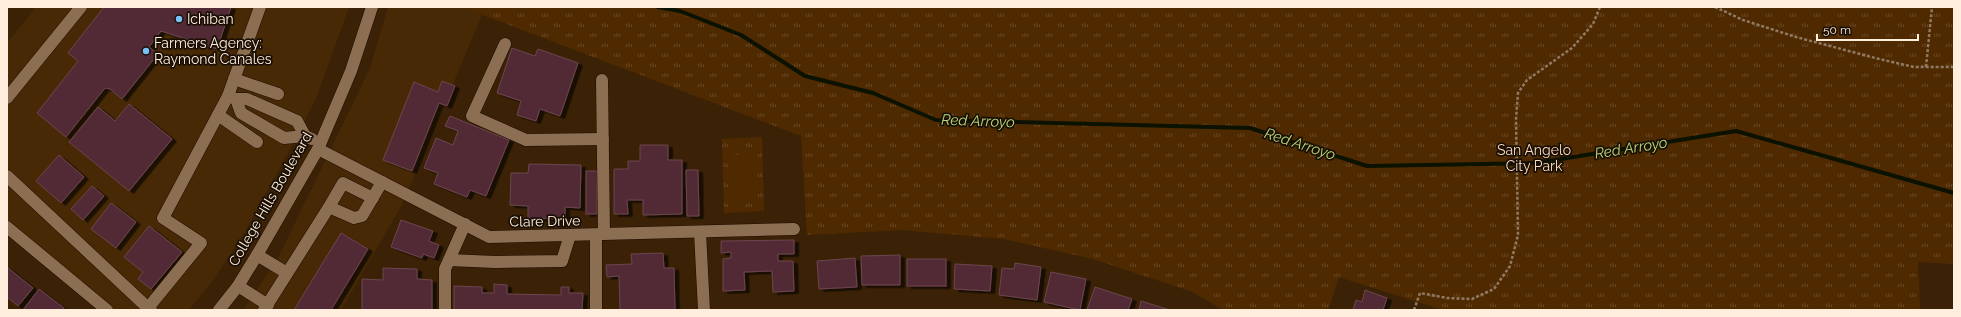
<svg xmlns="http://www.w3.org/2000/svg" width="1961" height="317" font-family="Raleway,sans-serif">
  <defs>
    <pattern id="grass-tufts" width="24" height="20" patternUnits="userSpaceOnUse"><rect width="24" height="20" fill="#4f2a00"/><path d="M3 7l-1-3M5 7V3M7 7l1-3M15 17l-1-3M17 17v-4M19 17l1-3" fill="none" stroke="#694925"/></pattern>
    <filter id="shadow"><feDropShadow dx="4.5" dy="2.5" stdDeviation="0" flood-color="#0009"/></filter>
  </defs>
  <rect width="100%" height="100%" fill="#3b2206"/>
  <g fill="#472905">
    <path d="M36 7H349L316 99 287 155 246 230 214 279 189 310H115L7 221V43Z"/>
    <path d="M388 7H462L482 15 402 205 341 310H243L277 260 370 68Z"/>
  </g>
  <g fill="url(#grass-tufts)">
    <path d="M462 7H1954V264L1918 262 1920 310H1443L1339 277 1328 310H1224L1190 291 1093 259 1004 239 902 230 807 235 801 136Z"/>
    <path d="M762 137 764 211 724 213 722 139Z"/>
  </g>
  <path fill="#4f2a00" d="M752 154 754 203H730L729 155Z"/>
  <g fill="none" stroke-linecap="round" stroke-linejoin="round">
    <path stroke="#0c1201" stroke-width="4" d="M658 7 680 11 741 35 805 76 873 93 936 120 1250 128 1367 166 1536 163 1736 131 1954 193"/>
  </g>
  <g fill="#512c35" stroke="#6c454e" filter="url(#shadow)">
    <path d="M104 7H231L217 49 161 31 149 47 158 54 122 99 110 89 105 88 66 137 37 113 78 61 68 53Z"/>
    <path d="M512 48 535 56 538 49 578 63 560 116 540 109 536 121 517 115 521 101 497 93Z"/>
    <path d="M442 81 455 86 447 106 439 103 412 171 383 160 414 82 438 92Z"/>
    <path d="M129 104 172 139 129 191 69 142 98 107 115 121Z"/>
    <path d="M450 116 509 140 486 196 470 190 467 197 434 184 438 173 424 168 436 138 453 145 458 131 445 126Z"/>
    <path d="M640 145H668V160H682V214L643 215V200H627L628 214H614V169H628V161H640Z"/>
    <path d="M59 155 84 177 61 203 36 181Z"/>
    <path d="M529 164 581 165 580 208 565 207V219L528 218V206L510 205 511 173H528Z"/>
    <path d="M686 170H698L699 216H687Z"/>
    <rect x="586" y="171" width="11" height="43"/>
    <path d="M92 186 104 196 83 220 71 209Z"/>
    <path d="M111 203 136 222 116 248 91 229Z"/>
    <path d="M401 220 433 231 429 241 439 245 434 258 423 254 422 258 391 247Z"/>
    <path d="M149 226 182 252 151 289 138 279 143 272 124 257Z"/>
    <path d="M341 233 368 249 331 310H294Z"/>
    <path d="M794 240V254H778V261H793L794 291 773 292 772 271 744 272 745 290 723 291V259L731 258V252L721 253V241Z"/>
    <path d="M663 253 664 268H674L675 310H620L619 276 607 277 606 265 632 264 631 254Z"/>
    <path d="M900 255V285H862L861 256Z"/>
    <path d="M855 258 857 287 819 289 817 261Z"/>
    <rect x="907" y="259" width="39" height="27"/>
    <path d="M1015 263 1041 267 1037 300 999 295 1002 268 1014 269Z"/>
    <path d="M955 264 992 266 990 291 954 289Z"/>
    <path d="M7 267 33 288 18 306 7 297Z"/>
    <path d="M383 268 417 269V279L432 280V310H362V279L383 280Z"/>
    <path d="M1051 272 1086 279 1080 310 1044 302Z"/>
    <path d="M494 284 507 285V294L561 295V287H569V293H583L582 310H454V286L482 287V293H494Z"/>
    <path d="M1095 287 1132 299 1128 310H1087Z"/>
    <path d="M39 289 64 308 63 310H23Z"/>
    <path d="M1365 290 1387 298 1383 310H1353L1356 300 1362 302Z"/>
    <path d="M1141 301 1170 310H1139Z"/>
  </g>
  <g fill="none" stroke-linecap="round" stroke-linejoin="round">
    <defs>
      <g id="minor">
        <path d="M260 7 228 96 236 99H247L297 121 305 136"/>
        <path d="M505 44 472 116 526 140 603 139"/>
        <path d="M234 79 278 94"/>
        <path d="M602 80 604 234"/>
        <path d="M7 98 81 7"/>
        <path d="M236 99 241 113 284 138 305 136 312 139"/>
        <path d="M218 115 257 142"/>
        <path d="M318 149 489 237 794 229"/>
        <path d="M7 176 148 308"/>
        <path d="M329 207 343 183 373 198"/>
        <path d="M7 227 107 310"/>
        <path d="M700 232 704 310"/>
        <path d="M257 255 287 273"/>
        <path d="M449 260 495 262 562 261 570 235"/>
        <path d="M238 286 268 305"/>
        <path d="M151 310 148 308 201 243 163 218 228 96"/>
        <path d="M219 310 238 286 257 255 318 149 351 71 372 7"/>
        <path d="M264 310 329 207 354 218 362 216 382 182"/>
        <path d="M445 310V269L465 224"/>
        <path d="M596 310V235"/>
      </g>
    </defs>
    <use href="#minor" stroke="#1e0c00" stroke-width="13"/>
    <g stroke="#907a64" stroke-width="2.5" stroke-dasharray="3 2" stroke-linecap="butt">
      <path d="M1715 7 1743 20 1796 37 1879 59 1914 67H1954"/>
      <path d="M1926 67 1932 7"/>
      <path d="M1414 310 1420 293 1447 298 1472 299 1494 289 1510 266 1518 235 1516 119 1518 93 1527 80 1572 48 1593 24 1600 7"/>
    </g>
    <use href="#minor" stroke="#8c6f53" stroke-width="12"/>
  </g>
  <g fill="#79bff8" stroke="#1a0f05" stroke-width="1.5">
    <circle cx="179" cy="19" r="4"/>
    <circle cx="146" cy="51" r="4"/>
  </g>
  <g text-anchor="middle" stroke-width="3.5" stroke-linejoin="round" paint-order="stroke">
    <g font-size="14" fill="#ffeede" stroke="#1a0f05" text-anchor="start">
      <text x="187" y="24">Ichiban</text>
      <text x="154" y="48">Farmers Agency:<tspan x="154" dy="16">Raymond Canales</tspan></text>
    </g>
    <g font-size="14" fill="#fadbbf" stroke="#1a0f05">
      <text x="1534" y="155">San Angelo<tspan x="1534" dy="16">City Park</tspan></text>
    </g>
    <g font-size="14" fill="#ffeede" stroke="#1a0f05">
      <text transform="translate(270 199) rotate(-60)" y="5">College Hills Boulevard</text>
      <text transform="translate(545 221) rotate(-1)" y="5">Clare Drive</text>
    </g>
    <g font-size="15" font-style="italic" fill="#b8d878" stroke="#1a0f05">
      <text transform="translate(978 121) rotate(2)" y="5">Red Arroyo</text>
      <text transform="translate(1300 144) rotate(18)" y="5">Red Arroyo</text>
      <text transform="translate(1631 148) rotate(-9)" y="5">Red Arroyo</text>
    </g>
  </g>
  <rect width="1961" height="317" fill="none" stroke="#ffeede" stroke-width="16"/>
  <path d="M1817 34v6h101v-6" fill="none" stroke="#ffeede" stroke-width="2"/>
  <text x="1823" y="34" font-size="12" fill="#ffeede" stroke="#1a0f05" stroke-width="3" paint-order="stroke">50 m</text>
</svg>
